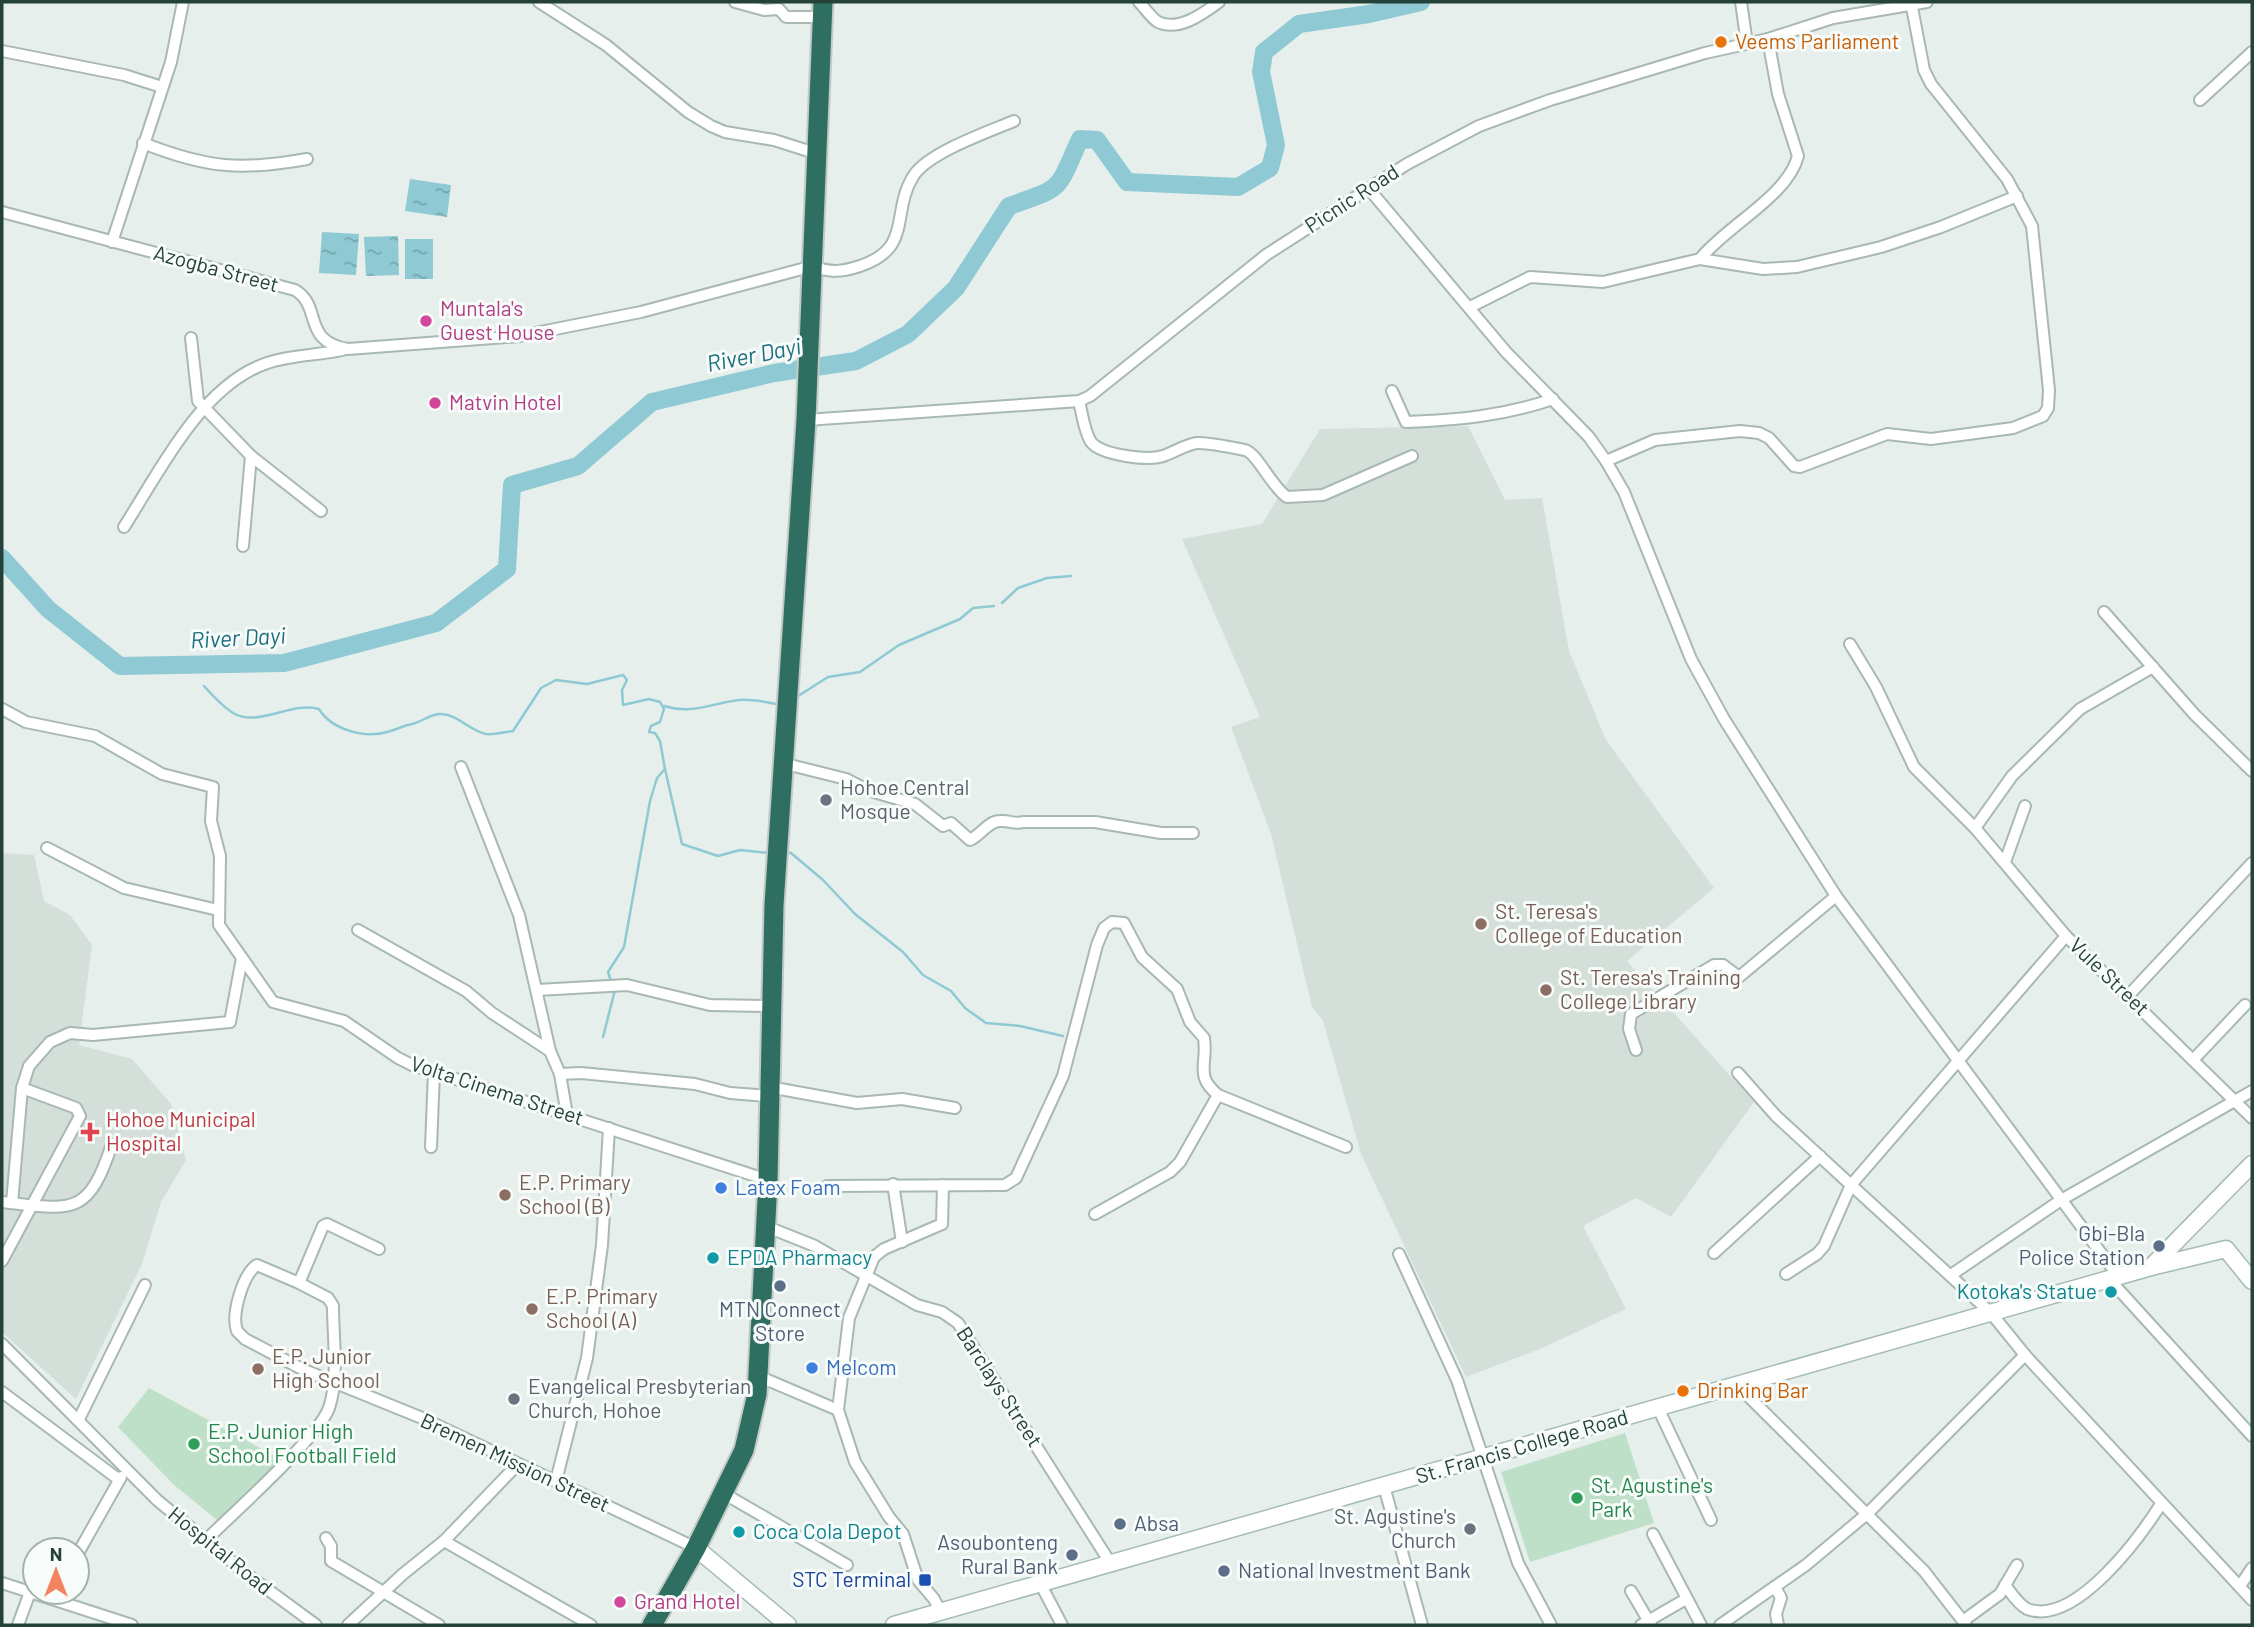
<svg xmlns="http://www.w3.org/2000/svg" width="2254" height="1627" font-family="Barlow,sans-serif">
  <defs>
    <pattern id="water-ripples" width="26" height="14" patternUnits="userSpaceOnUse" patternTransform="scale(1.75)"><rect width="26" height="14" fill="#8ec9d4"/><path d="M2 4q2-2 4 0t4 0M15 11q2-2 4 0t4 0" fill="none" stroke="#74a5ad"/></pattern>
  </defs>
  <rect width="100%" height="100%" fill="#e6efeb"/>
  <g fill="#d4dfda">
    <path d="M1468 426 1505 500 1542 498 1569 651 1606 740 1714 888 1627 961 1754 1102 1671 1217 1636 1198 1583 1226 1626 1309 1540 1349 1466 1377 1361 1154 1323 1021 1312 1007 1271 834 1231 727 1260 717 1182 539 1262 524 1320 429Z"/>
    <path d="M2 853 34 855 44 901 70 915 92 945 79 1045 132 1059 171 1104 186 1160 161 1202 142 1264 76 1399 2 1332Z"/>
  </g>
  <g fill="#bfe0c8">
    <path d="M149 1388 286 1462 227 1528 174 1485 118 1427Z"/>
    <path d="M1625 1433 1654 1523 1530 1562 1501 1472Z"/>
  </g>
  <g fill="url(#water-ripples)">
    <path d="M410 179 451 185 447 217 405 211Z"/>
    <path d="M322 232 359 234 356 275 319 273Z"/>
    <path d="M398 236 399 275 366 276 364 237Z"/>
    <rect x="405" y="239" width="28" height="40"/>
  </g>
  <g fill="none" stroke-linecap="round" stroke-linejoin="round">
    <g stroke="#8ec9d4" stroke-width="2.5">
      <path d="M1002 603 1018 588 1047 578 1071 576"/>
      <path d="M204 686C212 695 222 706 233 713 258 728 292 701 319 709 331 729 364 739 387 732 396 730 402 726 412 724 422 722 431 713 442 714 458 715 470 731 486 734 494 735 505 732 513 731L541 688 556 680 587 684 623 675 627 680 622 690 623 705 649 699 660 702 664 709 660 722 651 726 649 732 655 733 660 741 665 769 657 778 650 801 624 947 608 972 612 984"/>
      <path d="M795 698 828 677 860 672 899 645 960 619 973 608 994 606"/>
      <path d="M664 706C692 715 712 703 739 700 753 699 764 702 777 704"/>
      <path d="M665 769 682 844 718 856 740 850 770 853"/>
      <path d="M783 853H791L823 880 855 914 903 952 923 975 951 991 965 1008 986 1023 1020 1026 1063 1036"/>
      <path d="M603 1037 615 990"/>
    </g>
    <path stroke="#8ec9d4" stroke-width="18" d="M2 558 48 609 120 666 284 663 436 623 507 569 512 485 578 466 652 402 774 373 856 361 908 334 956 288 1009 206C1064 187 1056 192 1080 139L1097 140 1127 182 1238 187 1270 168 1276 145 1261 72 1264 52 1299 24 1369 14 1421 2"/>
    <defs>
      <g id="street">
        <path d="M539 2 606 45 688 112 711 126 725 132 774 140 818 154"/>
        <path d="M735 2 764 10 779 9 786 17H822"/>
        <path d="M1139 2C1145 8 1151 18 1158 22 1179 32 1204 13 1219 2"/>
        <path d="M1741 2 1747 44"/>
        <path d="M2 51 124 75 162 87"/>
        <path d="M2200 100 2252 52"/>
        <path d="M143 143C206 168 241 171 307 159"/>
        <path d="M1369 189 1506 352 1589 437 1606 461 1624 492 1691 659 1724 719 1836 896 2118 1276"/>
        <path d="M2 212 295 290C323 307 301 341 348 349L520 336 641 312 813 266C830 273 842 272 860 266 914 248 890 212 914 175 930 152 988 132 1014 121"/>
        <path d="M112 242 171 62 183 2"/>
        <path d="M1700 259C1726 226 1788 196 1798 156L1778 94 1768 39"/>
        <path d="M1470 307 1530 277 1603 282 1700 259 1763 269 1797 267 1881 247 1941 227 2017 196"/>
        <path d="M191 338 198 401 251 456 321 511"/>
        <path d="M1392 391 1406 422C1457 420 1504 416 1553 399"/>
        <path d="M1079 401C1082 413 1084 431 1091 442 1101 455 1147 461 1163 456 1175 452 1184 445 1197 443 1207 442 1235 448 1245 450 1257 453 1271 486 1287 497L1323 495 1412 456"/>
        <path d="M806 420 1079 401 1090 396 1266 255 1407 164 1479 126 1550 100 1705 53 1768 39 1833 18 1927 2"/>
        <path d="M1606 461 1655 440 1740 431 1759 433 1769 438 1794 466 1800 467 1887 434 1931 439 2013 428 2043 416 2048 408 2049 390 2032 226 2007 179 1931 84 1924 70 1911 2"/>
        <path d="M124 527C158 474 197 394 257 367 282 355 315 356 342 350"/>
        <path d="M243 546 251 456"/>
        <path d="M2104 612 2195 715 2252 771"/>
        <path d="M1850 644 1876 687 1914 767 1975 828 2066 936 2252 1118"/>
        <path d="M2 709 26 722 95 736 162 774 213 787 211 821 220 856 219 925 273 1002 344 1021 398 1058 412 1065 768 1180"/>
        <path d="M782 763 846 779 867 790 915 804 943 826 951 823 970 840C981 835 988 821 1000 821 1010 820 1013 825 1023 822H1095L1161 833H1193"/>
        <path d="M461 767 519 915 550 1051"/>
        <path d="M1975 828 2012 776 2080 709 2153 667"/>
        <path d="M47 848 124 888 218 910"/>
        <path d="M2005 862 2025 806"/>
        <path d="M358 930 466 991 492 1013 550 1051 560 1074 567 1115"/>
        <path d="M537 990 627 985 710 1005 771 1006"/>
        <path d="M2128 996 2252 863"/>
        <path d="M1636 1050 1629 1029 1631 1014 1714 965H1723L1739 977 1836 896"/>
        <path d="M2193 1060 2245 1005"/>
        <path d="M1738 1073 1776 1116 1851 1185 2066 936"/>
        <path d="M560 1074 581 1073 695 1084 730 1093 769 1096"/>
        <path d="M769 1087 857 1103 902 1099 955 1108"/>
        <path d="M431 1147 434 1072"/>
        <path d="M893 1184 902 1242"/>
        <path d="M827 1186 1005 1185 1016 1178 1063 1076 1097 945 1104 928 1112 922 1124 923 1142 957 1177 989 1190 1022 1204 1038C1208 1065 1194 1075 1218 1095L1346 1147"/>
        <path d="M2 1202C73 1210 88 1217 112 1144"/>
        <path d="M12 1203 22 1088 29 1066 50 1042 70 1033 93 1035 230 1022 242 958"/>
        <path d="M1095 1214 1170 1172 1180 1162 1218 1095"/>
        <path d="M765 1226 815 1246 917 1305 942 1312 958 1323 1111 1564"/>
        <path d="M379 1249 327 1224 323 1226 299 1283 257 1265C243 1274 231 1314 237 1331L245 1339 304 1370 422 1418 696 1548"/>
        <path d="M1714 1253 1820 1156"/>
        <path d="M1399 1254 1457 1380 1518 1563 1551 1625"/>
        <path d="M2 1261 80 1116 76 1108 22 1088"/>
        <path d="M1951 1275 2061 1200 2252 1091"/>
        <path d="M2109 1279 2252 1436"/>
        <path d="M2 1344 157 1500 248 1575 316 1625"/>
        <path d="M2025 1355 2252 1600"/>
        <path d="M758 1376 838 1410"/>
        <path d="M1738 1386 1924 1571 1966 1625"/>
        <path d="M2 1392 118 1479"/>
        <path d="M1658 1408 1711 1520"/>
        <path d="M79 1419 145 1285"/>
        <path d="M556 1481 587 1358 602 1245 609 1128"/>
        <path d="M1384 1486 1422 1625"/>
        <path d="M723 1493 847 1565"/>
        <path d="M1653 1534 1701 1625"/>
        <path d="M326 1538 331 1546V1561L439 1625"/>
        <path d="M205 1541C232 1514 318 1438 329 1408 339 1378 333 1338 333 1306L328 1298 299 1283"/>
        <path d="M444 1541 591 1625"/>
        <path d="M77 1555 121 1477"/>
        <path d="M2 1583 132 1625"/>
        <path d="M1040 1583 1062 1625"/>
        <path d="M2005 1585C2011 1593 2018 1604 2027 1609 2075 1627 2140 1537 2161 1504"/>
        <path d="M2240 1586 2252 1568"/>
        <path d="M1775 1587 1781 1598 1776 1614 1778 1625"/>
        <path d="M1631 1591 1651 1625"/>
        <path d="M941 1612 934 1599 918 1580 903 1534 889 1517 855 1462 838 1410 849 1318 874 1257 884 1249 942 1224 943 1185"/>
        <path d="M1963 1621 2000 1594 2017 1565"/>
        <path d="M18 1625 30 1592"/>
        <path d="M348 1625 403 1574 444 1541 517 1465"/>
        <path d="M1641 1625 1686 1599"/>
        <path d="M1720 1625 1806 1565 1868 1513 2025 1355 1991 1313 1851 1185 1824 1246 1817 1254 1786 1274"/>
      </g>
      <g id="secondary">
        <path d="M2151 1267 2252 1164"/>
        <path d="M696 1548 788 1625"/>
        <path d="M894 1625 2151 1267 2226 1249 2252 1281"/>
      </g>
      <path id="highway" d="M652 1625 696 1548 744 1450 757 1394 768 1180 774 905 806 420 823 2"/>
    </defs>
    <use href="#street" stroke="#a8b8b2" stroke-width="14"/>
    <use href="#secondary" stroke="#a4bbb3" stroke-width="19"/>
    <use href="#highway" stroke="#c2cac8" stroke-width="23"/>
    <use href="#street" stroke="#fff" stroke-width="10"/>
    <use href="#secondary" stroke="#fff" stroke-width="16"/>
    <use href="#highway" stroke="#2f6f62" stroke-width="19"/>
  </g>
  <g fill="#e8710a" stroke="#f7fbf9" stroke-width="2.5">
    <circle cx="1721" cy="42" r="7"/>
    <circle cx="1683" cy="1391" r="7"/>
  </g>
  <g fill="#d1479c" stroke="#f7fbf9" stroke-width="2.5">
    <circle cx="426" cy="321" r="7"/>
    <circle cx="435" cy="403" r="7"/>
    <circle cx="620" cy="1602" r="7"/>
  </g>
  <g fill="#6b7280" stroke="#f7fbf9" stroke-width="2.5">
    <circle cx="826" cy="800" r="7"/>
    <circle cx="514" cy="1399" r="7"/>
    <circle cx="1470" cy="1529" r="7"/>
  </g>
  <g fill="#8d6e63" stroke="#f7fbf9" stroke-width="2.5">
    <circle cx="1481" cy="924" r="7"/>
    <circle cx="1546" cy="990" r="7"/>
    <circle cx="505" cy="1195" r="7"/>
    <circle cx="532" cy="1309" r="7"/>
    <circle cx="258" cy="1369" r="7"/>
  </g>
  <path fill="#e0444e" stroke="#f7fbf9" stroke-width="2.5" d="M86.5 1121.5h7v7h7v7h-7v7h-7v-7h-7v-7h7z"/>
  <g fill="#3f7fe0" stroke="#f7fbf9" stroke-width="2.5">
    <circle cx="721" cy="1188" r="7"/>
    <circle cx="812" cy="1368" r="7"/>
  </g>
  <g fill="#5c6f8a" stroke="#f7fbf9" stroke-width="2.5">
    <circle cx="2159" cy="1246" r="7"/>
    <circle cx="780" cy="1286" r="7"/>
    <circle cx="1120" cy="1524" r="7"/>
    <circle cx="1072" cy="1555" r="7"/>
    <circle cx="1224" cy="1571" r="7"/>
  </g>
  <g fill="#0f9aa8" stroke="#f7fbf9" stroke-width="2.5">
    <circle cx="713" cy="1258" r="7"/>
    <circle cx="2111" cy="1292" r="7"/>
    <circle cx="739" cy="1532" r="7"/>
  </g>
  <g fill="#2e9e5b" stroke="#f7fbf9" stroke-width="2.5">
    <circle cx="194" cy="1444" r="7"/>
    <circle cx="1577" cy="1498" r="7"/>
  </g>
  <rect fill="#1a4fb4" stroke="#f7fbf9" stroke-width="2.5" x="918" y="1573" width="14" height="14" rx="3.5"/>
  <g text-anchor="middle" stroke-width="6" stroke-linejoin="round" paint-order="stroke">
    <g font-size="21" fill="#c56008" stroke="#f7fbf9" text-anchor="start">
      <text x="1735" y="49">Veems Parliament</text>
      <text x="1697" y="1398">Drinking Bar</text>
    </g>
    <g font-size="21" fill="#24423a" stroke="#f7fbf9">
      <text transform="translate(1352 199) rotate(-33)" y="7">Picnic Road</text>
      <text transform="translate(216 269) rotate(15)" y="7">Azogba Street</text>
      <text transform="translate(2109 977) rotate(44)" y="7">Vule Street</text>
      <text transform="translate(497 1091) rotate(18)" y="7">Volta Cinema Street</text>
      <text transform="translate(999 1387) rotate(57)" y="7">Barclays Street</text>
      <text transform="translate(1522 1447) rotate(-16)" y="7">St. Francis College Road</text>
      <text transform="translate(515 1463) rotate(25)" y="7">Bremen Mission Street</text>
      <text transform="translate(220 1551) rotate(39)" y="7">Hospital Road</text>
    </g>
    <g font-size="21" fill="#b23c85" stroke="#f7fbf9" text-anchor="start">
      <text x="440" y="316">Muntala's<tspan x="440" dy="24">Guest House</tspan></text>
      <text x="449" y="410">Matvin Hotel</text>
      <text x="634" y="1609">Grand Hotel</text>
    </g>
    <g font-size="21" fill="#5b616d" stroke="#f7fbf9" text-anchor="start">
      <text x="840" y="795">Hohoe Central<tspan x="840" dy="24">Mosque</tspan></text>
      <text x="528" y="1394">Evangelical Presbyterian<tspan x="528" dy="24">Church, Hohoe</tspan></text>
      <text x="1456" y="1524" text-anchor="end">St. Agustine's<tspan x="1456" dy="24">Church</tspan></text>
    </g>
    <g font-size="21" fill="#785e54" stroke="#f7fbf9" text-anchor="start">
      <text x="1495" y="919">St. Teresa's<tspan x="1495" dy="24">College of Education</tspan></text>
      <text x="1560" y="985">St. Teresa's Training<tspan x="1560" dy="24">College Library</tspan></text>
      <text x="519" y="1190">E.P. Primary<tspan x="519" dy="24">School (B)</tspan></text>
      <text x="546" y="1304">E.P. Primary<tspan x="546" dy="24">School (A)</tspan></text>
      <text x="272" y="1364">E.P. Junior<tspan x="272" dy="24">High School</tspan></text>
    </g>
    <g font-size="21" fill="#be3a42" stroke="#f7fbf9" text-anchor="start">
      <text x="106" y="1127">Hohoe Municipal<tspan x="106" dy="24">Hospital</tspan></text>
    </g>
    <g font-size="21" fill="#366cbe" stroke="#f7fbf9" text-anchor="start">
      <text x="735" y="1195">Latex Foam</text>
      <text x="826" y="1375">Melcom</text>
    </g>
    <g font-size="21" fill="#4e5e75" stroke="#f7fbf9" text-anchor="end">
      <text x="2145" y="1241">Gbi-Bla<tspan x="2145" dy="24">Police Station</tspan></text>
      <text x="780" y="1317" text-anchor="middle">MTN Connect<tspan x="780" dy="24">Store</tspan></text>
      <text x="1134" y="1531" text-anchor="start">Absa</text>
      <text x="1058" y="1550">Asoubonteng<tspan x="1058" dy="24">Rural Bank</tspan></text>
      <text x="1238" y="1578" text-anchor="start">National Investment Bank</text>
    </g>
    <g font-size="21" fill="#0d838f" stroke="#f7fbf9" text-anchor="start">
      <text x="727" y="1265">EPDA Pharmacy</text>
      <text x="2097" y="1299" text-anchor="end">Kotoka's Statue</text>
      <text x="753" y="1539">Coca Cola Depot</text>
    </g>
    <g font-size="21" fill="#27864d" stroke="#f7fbf9" text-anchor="start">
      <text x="208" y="1439">E.P. Junior High<tspan x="208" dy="24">School Football Field</tspan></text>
      <text x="1591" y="1493">St. Agustine's<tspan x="1591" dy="24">Park</tspan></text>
    </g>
    <g font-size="21" fill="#164399" stroke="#f7fbf9" text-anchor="end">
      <text x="911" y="1587">STC Terminal</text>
    </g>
    <g font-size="23" font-style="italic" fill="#1c6f80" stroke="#f7fbf9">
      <text transform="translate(754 355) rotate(-11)" y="8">River Dayi</text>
      <text transform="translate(238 638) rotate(-3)" y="8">River Dayi</text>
    </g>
  </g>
  <rect width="2254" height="1627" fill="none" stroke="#24423a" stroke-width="7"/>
  <g transform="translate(56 1571)"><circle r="33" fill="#f7fbf9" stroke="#a3b1ad" stroke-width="2"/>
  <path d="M0-5L12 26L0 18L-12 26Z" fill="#f4845f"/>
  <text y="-10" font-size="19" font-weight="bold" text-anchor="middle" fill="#24423a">N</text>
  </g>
</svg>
